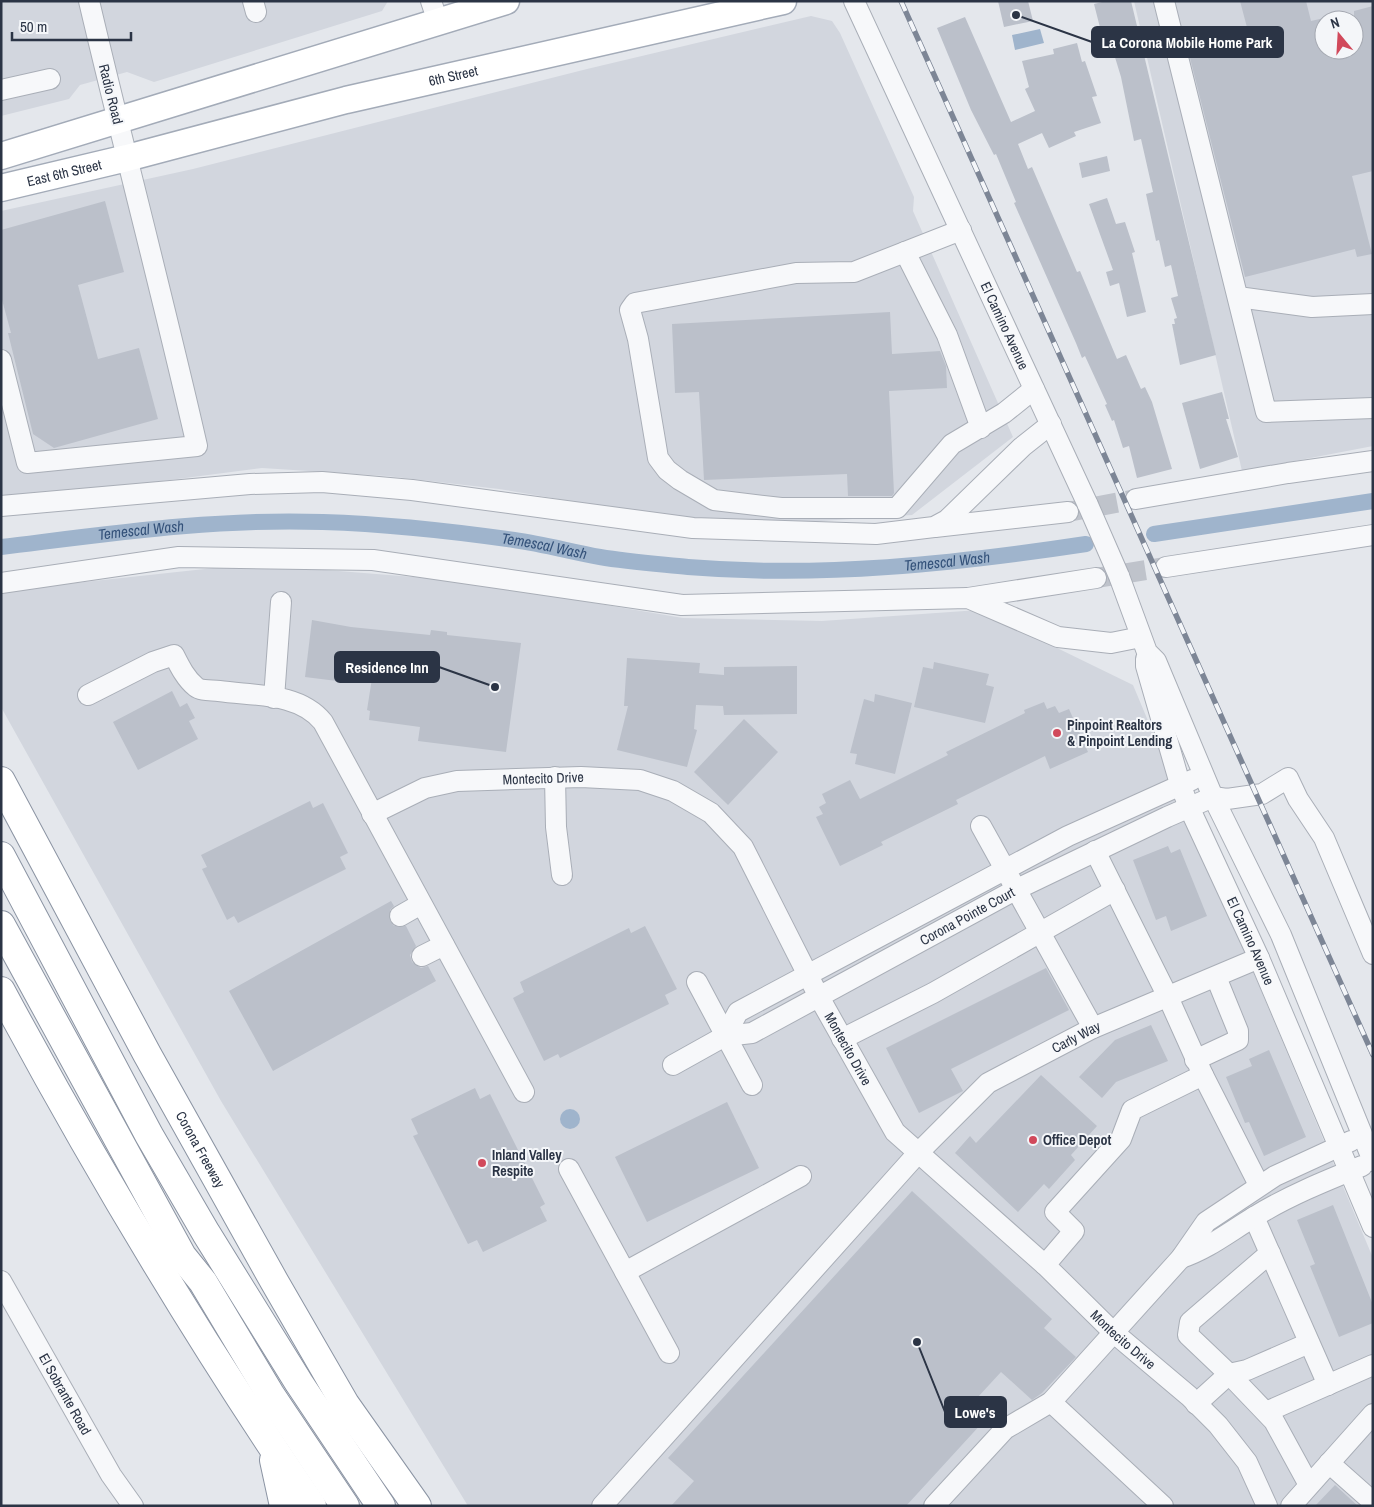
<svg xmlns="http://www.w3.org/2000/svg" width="1374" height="1507" font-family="'Archivo Narrow',sans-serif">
  <rect width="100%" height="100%" fill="#e4e7ec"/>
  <g fill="#d2d6de" fill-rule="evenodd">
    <path d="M1 1H388L382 11 154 82 127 72 80 85 69 99 1 116Z"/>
    <path d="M1134 1H1373V446L1242 471ZM1324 20H1354V50H1324Z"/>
    <path d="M811 16 832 21 840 33 914 197 913 211 1013 437 912 515 792 523 653 515 499 489 387 476 262 468 1 502V211L193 169 587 69Z"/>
    <path d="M251 564 464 581 683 618 822 621 979 610 1133 685 1373 1258V1506H468L221 1101 1 707V591Z"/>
  </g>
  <g fill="#9fb4cc">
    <path d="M1040 29 1044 43 1015 50 1012 35Z"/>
    <circle cx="570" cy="1119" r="10"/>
  </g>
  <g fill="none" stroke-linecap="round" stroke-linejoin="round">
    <g stroke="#9fb4cc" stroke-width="16">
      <path d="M1154 534 1373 501"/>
      <path id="s1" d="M1 547C108 534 215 518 323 522 387 524 451 531 514 540 543 544 572 552 600 557 629 562 659 564 688 567 821 578 954 564 1086 544"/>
    </g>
  </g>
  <g fill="#bbc0ca">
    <path d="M998 1H1028L1033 21 1004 27Z"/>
    <path d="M1106 1H1131L1216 355 1180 365 1172 324H1175L1174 319 1177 318 1171 298 1178 296 1171 265 1165 267 1159 240 1156 241 1146 194 1153 192 1141 139 1134 141 1121 77 1114 54 1107 55 1094 4Z"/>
    <path d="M1240 1H1306L1311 21 1324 18V50H1354V11L1373 6V171L1352 176 1372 254 1357 257 1355 249 1245 277 1188 50 1249 35Z"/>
    <path d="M965 17 1011 122 1035 111 1025 89 1029 87 1022 61 1054 54 1053 49 1077 43 1082 62 1085 61 1097 96 1092 97 1101 123 1074 132 1076 136 1049 148 1042 133 1018 144 1028 169 1032 167 1077 272 1080 271 1117 359 1126 355 1141 389 1145 387 1152 402 1172 469 1137 478 1129 446 1123 448 1114 420 1112 421 1105 405 1107 404 1085 356 1082 358 1076 343 1014 203 1016 202 996 154 994 155 971 110 937 28Z"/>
    <path d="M1107 156 1110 171 1082 178 1079 163Z"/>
    <path d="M1107 198 1116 224 1125 222 1135 252 1132 253 1146 312 1127 317 1119 283 1110 286 1106 272 1113 270 1089 204Z"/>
    <path d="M105 201 124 272 78 285 98 359 139 348 158 419 54 448 33 434 8 333H11L1 296V230Z"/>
    <path d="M890 312 892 354 940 351 946 366 947 388 889 391 894 493 892 496H848L847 474 704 480 699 392 675 393 672 324Z"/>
    <path d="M1222 392 1229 419H1226L1238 457 1200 469 1182 403Z"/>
    <path d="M312 620 351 627 430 635 431 630 447 632V635L521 643 506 752 418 741 420 727 369 720 370 711 367 710 373 672 346 668 345 682 305 677Z"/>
    <path d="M627 658 700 663 699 673 724 675V667L797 666V714L724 715 723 706 696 705 694 729 697 730 687 767 617 750 628 706H624Z"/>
    <path d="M934 662 989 674 986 685 994 687 985 723 914 707 923 667 933 669Z"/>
    <path d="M172 691 180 707 187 703 195 718 189 721 198 739 138 770 113 722Z"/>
    <path d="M875 694 912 703 895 774 855 764 857 754 850 753 864 699 874 702Z"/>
    <path d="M1044 702 1047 709 1055 706 1059 713 1069 709 1088 752 1050 769 1045 756 956 800 958 804 881 842 883 845 840 866 816 817 823 814 819 807 826 803 822 794 850 780 860 799 948 755 946 752 1025 713 1024 710Z"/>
    <path d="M744 719 778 752 728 805 694 772Z"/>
    <path d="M310 801 313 808 323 803 348 853 340 857 346 869 238 923 234 916 227 920 202 869 207 867 201 855Z"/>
    <path d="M1168 846 1171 853 1180 849 1207 916 1171 931 1166 916 1156 920 1133 860Z"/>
    <path d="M391 901 394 906 390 910V921L394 926H406L416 946 410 955 412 962 421 968 428 966 436 981 273 1071 229 991Z"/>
    <path d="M645 926 677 989 665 995 669 1004 560 1058 558 1054 544 1061 513 998 524 992 520 982 629 928 631 933Z"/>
    <path d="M1046 968 1069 1010 951 1069 963 1091 919 1113 886 1048Z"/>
    <path d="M1151 1025 1168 1061 1116 1082 1102 1098 1079 1077 1115 1040Z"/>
    <path d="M1269 1050 1306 1137 1264 1156 1249 1122 1245 1123 1226 1077 1252 1066 1249 1059Z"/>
    <path d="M1041 1075 1097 1126 1071 1155 1075 1160 1049 1189 1044 1184 1018 1212 955 1153 970 1136 976 1143Z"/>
    <path d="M475 1088 480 1099 490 1094 545 1204 540 1207 547 1221 483 1252 477 1240 468 1244 413 1136 418 1134 411 1119Z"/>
    <path d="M727 1102 759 1168 647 1222 615 1157Z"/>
    <path d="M912 1191 1052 1319 1044 1328 1076 1357 1042 1393 1032 1400 1001 1372 978 1397 994 1410 906 1506H671L694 1481 668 1458Z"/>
    <path d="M1333 1205 1373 1305V1323L1339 1337 1310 1266 1315 1264 1297 1220Z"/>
    <path d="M1335 1485 1358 1506H1315Z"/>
  </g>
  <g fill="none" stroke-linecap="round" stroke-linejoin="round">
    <g stroke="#bfc3cb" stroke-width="20" stroke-dasharray="20 10" stroke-linecap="butt">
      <path d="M1068 512 1136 499"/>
      <path d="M1096 578 1166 567"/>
    </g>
    <defs>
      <g id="minor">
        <path d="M253 1 256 12"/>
        <path d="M431 1 438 22"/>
        <path id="s2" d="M854 1 1088 505"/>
        <path d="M1164 1 1266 412 1373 408"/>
        <path d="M1 90 50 79"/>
        <path d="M961 230 854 272 796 273 635 303 630 310 638 339 658 458 667 470 680 480 714 500 781 508H897L952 444 1004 413 1034 389"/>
        <path d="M905 252 947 335 981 428"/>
        <path d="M1238 297 1312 307 1373 304"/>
        <path d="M1 360 27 463 197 446C163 297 124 150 89 1"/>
        <path d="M1136 499 1288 473 1373 461"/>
        <path d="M1 506 250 484 322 482 412 490 693 528 876 534 934 527 947 520 1022 447 1051 424"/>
        <path d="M935 527 1068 512"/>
        <path d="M1166 567 1373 535"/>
        <path d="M1119 576 1147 652 1156 661 1213 797 1281 935 1373 1161"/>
        <path d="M1 583 179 557 373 560 682 605 968 598 1058 637 1111 643 1141 637"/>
        <path d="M968 598 1096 578"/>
        <path id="s3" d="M1146 659V666L1180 784 1189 807 1259 958 1373 1227"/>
        <path d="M88 695 153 662 174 655C180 667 186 679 196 687 201 691 212 690 219 691 253 696 299 692 323 722L524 1092"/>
        <path d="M274 698 281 602"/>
        <path d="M555 777 556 827 562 875"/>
        <path id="s4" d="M372 814 425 788 457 781 581 777 640 780 673 791 711 813 743 847 819 997 895 1132 1045 1265 1113 1332 1189 1396 1218 1425 1247 1462 1267 1506"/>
        <path d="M981 826 1093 1028"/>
        <path d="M400 916 421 904"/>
        <path d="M422 956 444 945"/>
        <path d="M697 982 752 1085"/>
        <path id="s5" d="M725 1036 752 1033 1017 889 1167 817 1213 797 1227 799 1262 794 1288 778 1298 799 1324 838 1373 954"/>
        <path d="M842 1039 933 993 1115 890"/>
        <path d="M1195 1060 1238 1040V1031L1216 977"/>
        <path d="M673 1065 725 1036 738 1012 1068 836 1192 780"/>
        <path d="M1203 1075 1259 1185"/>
        <path d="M569 1169 669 1353"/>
        <path d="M1254 1217 1328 1385"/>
        <path d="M1270 1253 1190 1322 1188 1335 1229 1374 1274 1421 1309 1485"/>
        <path d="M1181 1258C1208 1249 1229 1232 1254 1217 1288 1196 1325 1181 1362 1166"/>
        <path d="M1045 1265 1074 1231 1055 1212 1121 1139 1132 1110 1203 1075 1168 997 1095 851"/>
        <path d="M625 1272 801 1176"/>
        <path id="s6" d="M1 1281 111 1475 133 1506"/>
        <path d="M1051 1402 1163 1506"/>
        <path d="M1196 1404 1229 1374 1247 1370 1309 1343"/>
        <path d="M1266 1412 1373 1365"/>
        <path d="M1329 1463 1373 1502"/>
        <path id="s7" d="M602 1506 918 1153 988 1083 1093 1028 1259 958"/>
        <path d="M934 1506 1005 1429 1051 1402 1181 1258 1206 1222 1275 1176 1351 1141"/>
        <path d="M1291 1506 1373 1414"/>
      </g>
      <g id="major">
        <path d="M1 156 506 1"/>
        <path id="s8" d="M1 188 127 158 346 100 783 1"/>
      </g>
      <g id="highway">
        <path id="s9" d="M1 781 147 1054 274 1281 345 1404 417 1506"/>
        <path d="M1 856 149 1135 206 1233 299 1383 381 1506"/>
        <path d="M1 925 182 1256 203 1282 270 1394 345 1506"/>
        <path d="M1 991C96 1168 199 1340 312 1506"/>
        <path d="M274 1460 284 1506"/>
      </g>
    </defs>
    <use href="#minor" stroke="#a9aeb7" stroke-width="22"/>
    <use href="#major" stroke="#a3abb8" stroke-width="29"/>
    <use href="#highway" stroke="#8b94a3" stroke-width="30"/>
    <use href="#minor" stroke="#f7f8fa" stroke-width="20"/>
    <use href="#major" stroke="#fff" stroke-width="26"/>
    <use href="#highway" stroke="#fff" stroke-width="28"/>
    <defs>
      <path id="rail" d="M901 1 1373 1055"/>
    </defs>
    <use href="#rail" stroke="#7d8696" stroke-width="5.5"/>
    <use href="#rail" stroke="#f4f6f9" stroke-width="4" stroke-dasharray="11" stroke-linecap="butt"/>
    <defs>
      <path id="minor-bridge" d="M1088 505 1119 576"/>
    </defs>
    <use href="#minor-bridge" stroke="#a9aeb7" stroke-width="22" stroke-linecap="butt"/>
    <use href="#minor-bridge" stroke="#f7f8fa" stroke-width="20"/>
  </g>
  <g fill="#d1495b" stroke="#f4f6f9" stroke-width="2">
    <circle cx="1057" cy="733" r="5"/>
    <circle cx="1033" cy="1140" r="5"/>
    <circle cx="482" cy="1163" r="5"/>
  </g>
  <g text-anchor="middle" stroke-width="4" stroke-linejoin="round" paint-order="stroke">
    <g font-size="14" fill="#2b3445" stroke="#f4f6f9">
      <text dy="5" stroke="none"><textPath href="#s8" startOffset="466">6th Street</textPath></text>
      <text transform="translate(111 94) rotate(76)" y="5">Radio Road</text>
      <text dy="5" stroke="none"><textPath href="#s8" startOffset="65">East 6th Street</textPath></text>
      <text dy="5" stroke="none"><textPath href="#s2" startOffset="358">El Camino Avenue</textPath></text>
      <text dy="5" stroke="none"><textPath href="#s4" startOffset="178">Montecito Drive</textPath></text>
      <text dy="5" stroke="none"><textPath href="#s5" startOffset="272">Corona Pointe Court</textPath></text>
      <text dy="5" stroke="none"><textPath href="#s3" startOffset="302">El Camino Avenue</textPath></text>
      <text dy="5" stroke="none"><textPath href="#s7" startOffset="672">Carly Way</textPath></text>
      <text dy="5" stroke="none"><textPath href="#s4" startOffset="628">Montecito Drive</textPath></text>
      <text dy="5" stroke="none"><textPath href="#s9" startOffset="419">Corona Freeway</textPath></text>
      <text dy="5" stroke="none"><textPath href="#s4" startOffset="1032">Montecito Drive</textPath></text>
      <text dy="5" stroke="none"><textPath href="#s6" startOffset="130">El Sobrante Road</textPath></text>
    </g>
    <g font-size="14" font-weight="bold" fill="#2b3445" stroke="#f4f6f9" text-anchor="start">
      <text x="1067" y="730">Pinpoint Realtors<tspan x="1067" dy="16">&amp; Pinpoint Lending</tspan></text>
      <text x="1043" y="1145">Office Depot</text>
      <text x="492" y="1160">Inland Valley<tspan x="492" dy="16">Respite</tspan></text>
    </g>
    <g font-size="15" font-style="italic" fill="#34527a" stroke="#f4f6f9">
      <text dy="5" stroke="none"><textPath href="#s1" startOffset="141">Temescal Wash</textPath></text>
      <text dy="5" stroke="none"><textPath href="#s1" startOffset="546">Temescal Wash</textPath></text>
      <text dy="5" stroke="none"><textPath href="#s1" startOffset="951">Temescal Wash</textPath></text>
    </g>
  </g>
  <path fill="none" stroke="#2b3445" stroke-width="2" d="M1016 15L1092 42M495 687L439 667M917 1342L945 1412"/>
  <g fill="#2b3445" stroke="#f4f6f9" stroke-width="2">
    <circle cx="1016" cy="15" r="5"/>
    <circle cx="495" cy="687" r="5"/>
    <circle cx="917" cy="1342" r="5"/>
  </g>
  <g fill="#2b3445" stroke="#2b3445" stroke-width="2">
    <rect x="1092" y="27" width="191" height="30" rx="5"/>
    <rect x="335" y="652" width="104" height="30" rx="5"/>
    <rect x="945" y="1397" width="61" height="30" rx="5"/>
  </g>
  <g font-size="15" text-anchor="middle" font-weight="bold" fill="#fff">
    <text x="1187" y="48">La Corona Mobile Home Park</text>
    <text x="387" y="673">Residence Inn</text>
    <text x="975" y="1418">Lowe's</text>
  </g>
  <rect width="1374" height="1507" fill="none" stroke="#2b3445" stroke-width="5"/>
  <g transform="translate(1339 35) rotate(342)"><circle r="24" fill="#f4f6f9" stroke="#a4a8b1"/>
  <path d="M0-4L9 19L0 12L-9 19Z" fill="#d1495b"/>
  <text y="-8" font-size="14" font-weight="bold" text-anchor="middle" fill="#2b3445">N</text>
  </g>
  <path d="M12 32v8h119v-8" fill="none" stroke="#2b3445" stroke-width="2.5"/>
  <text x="20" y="32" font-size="15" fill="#2b3445" stroke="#f4f6f9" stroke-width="4" paint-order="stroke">50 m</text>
</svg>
